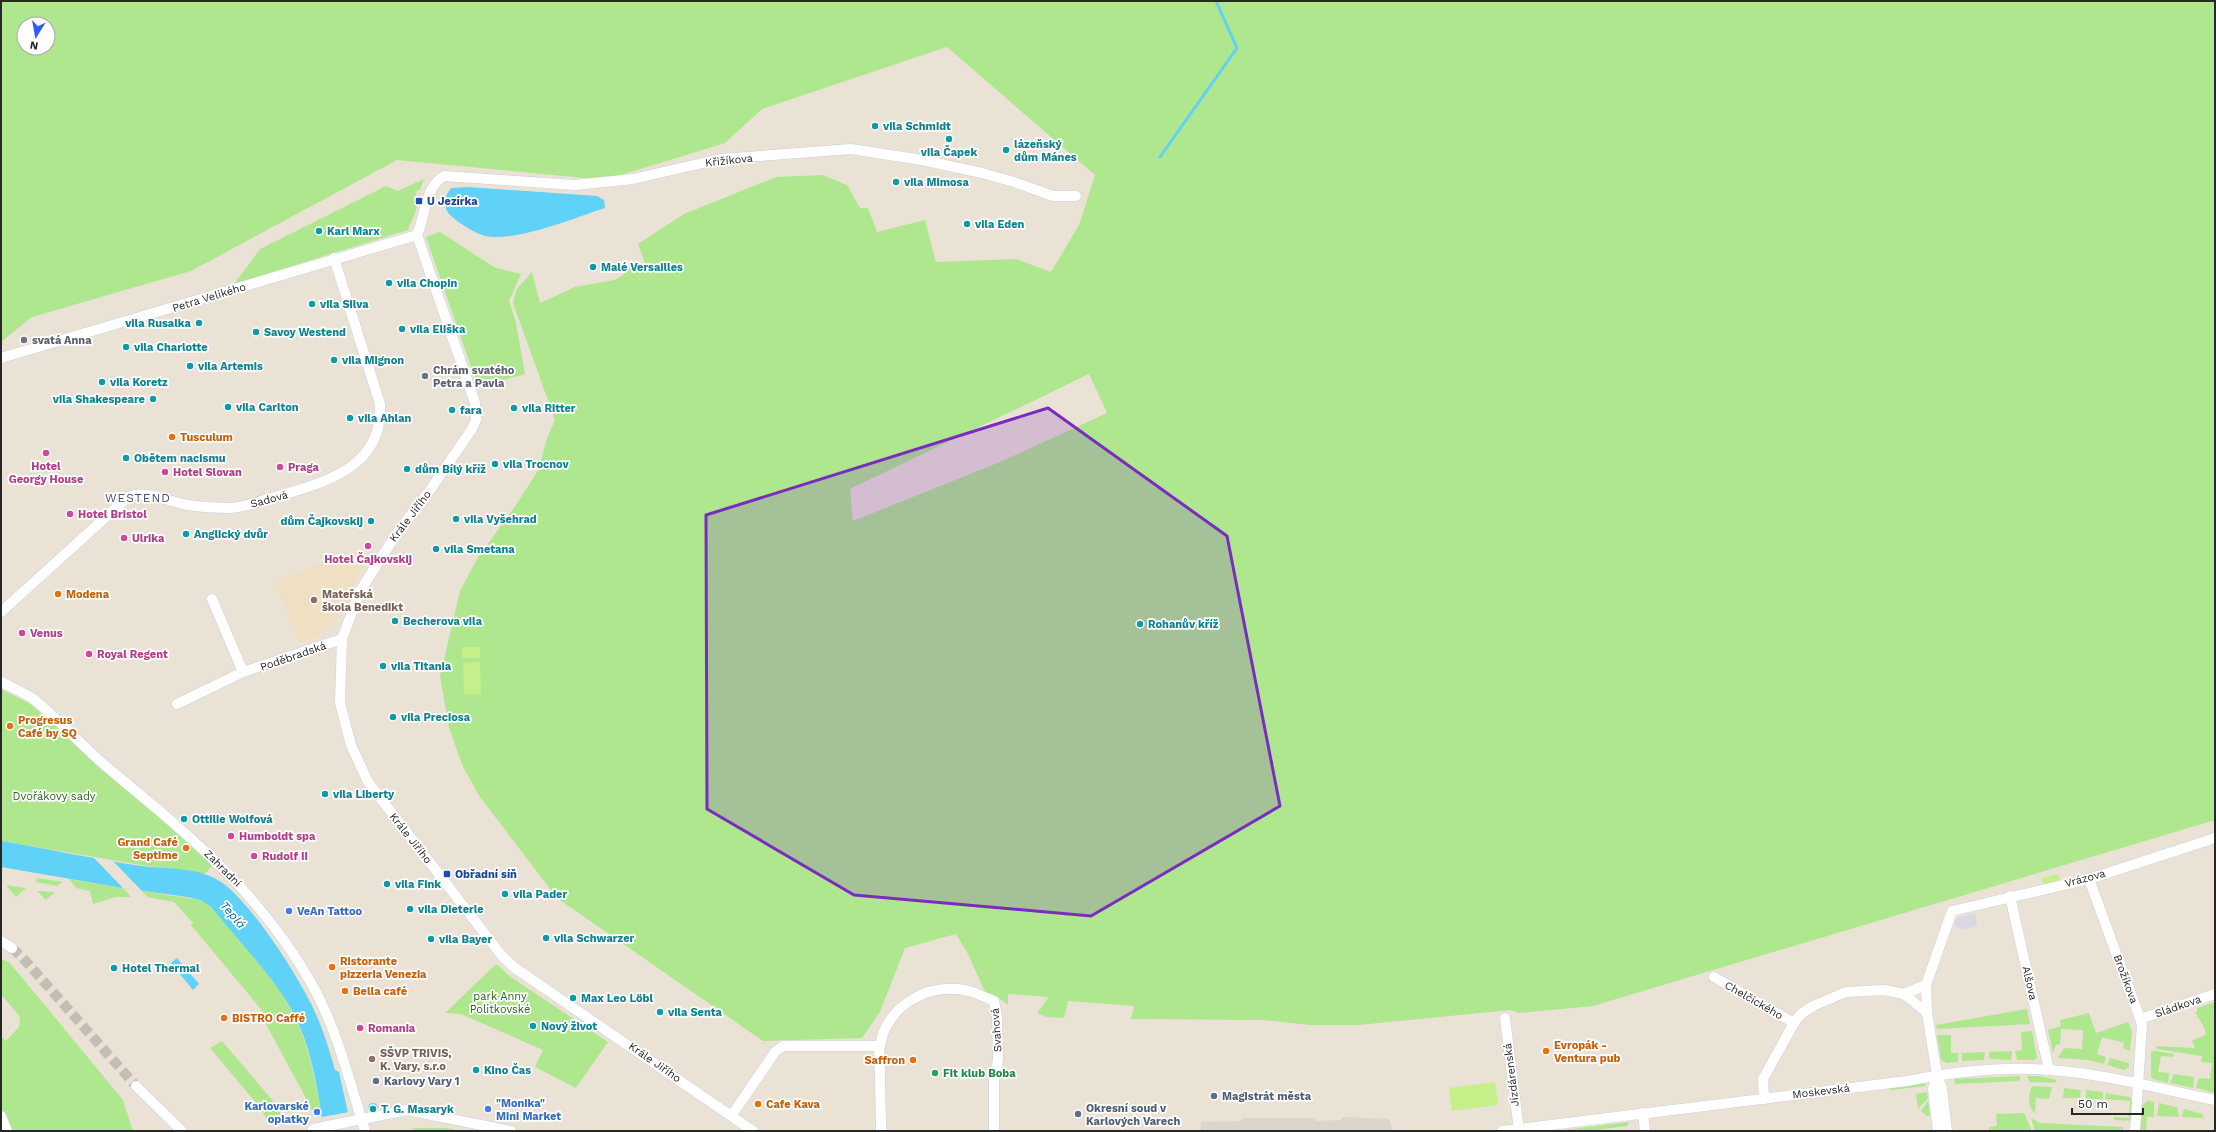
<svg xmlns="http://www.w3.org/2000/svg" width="2216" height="1132" font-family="'Work Sans',sans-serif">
  <rect width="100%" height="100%" fill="#ebe2d6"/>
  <path fill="#dbd8e2" d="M1975 913 1977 926 1964 930 1954 926 1957 918Z"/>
  <path fill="#efe0c4" d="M358 550 370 558 358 576 339 617 319 635 300 644 275 582 328 559 349 552 351 555Z"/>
  <g fill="#aee78e" fill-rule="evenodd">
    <path d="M1 1H2215V820L1593 1006 1518 1013 1511 1010 1359 1025H1310L1263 1020 1131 1019 1134 1006 1068 1001 1064 1018 1047 1017 1037 1013 1049 997 1008 994V1005L999 998 985 992 968 954 956 934 905 948 880 1012 862 1038 763 1041 557 898 480 797 463 767 449 728 440 676 460 591 477 559 516 505 539 469 546 441 555 420 513 303 516 290 532 272 540 303 575 287 614 280 622 276 629 268 645 263 638 244 684 214 776 177 823 175 847 185 860 208H868L877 232 925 220 936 262 1016 259 1051 272 1079 225 1095 175 947 47 762 109 725 143 605 180 397 160 191 271 32 317 1 342ZM24 24H48V48H24ZM1089 374 1107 413 1000 462 853 521 850 489Z"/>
    <path d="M424 179 420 190H417L414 200 417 201 416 211 408 230 234 284 260 249 386 186 398 191Z"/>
    <path d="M440 232 494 267 521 274 509 301 516 323 525 374 478 387 426 237Z"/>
    <path d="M1 689 30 704 214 863 205 874 141 865 1 841Z"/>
    <path d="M37 878 63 882 57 886 36 882Z"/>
    <path d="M69 879 123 888 131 897H116L93 904 90 891 76 888Z"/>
    <path d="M6 885 26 888 16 897Z"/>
    <path d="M37 891 55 892 46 900Z"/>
    <path d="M142 891 201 900 211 907C237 939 280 983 296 1019 310 1050 316 1084 322 1117L320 1111 313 1112 306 1101 307 1100 261 1015 264 1013 191 925 193 923 174 902 147 897Z"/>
    <path d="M1 959 9 962 123 1100 133 1131H1V1037L6 1041 19 1027 20 1017 1 994Z"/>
    <path d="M495 965H498L508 975 608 1042 576 1088 535 1067 543 1050 461 1014 445 1013Z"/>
    <path d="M2215 1002V1009L2213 1010 2215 1018V1093L2196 1088 2199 1078 2210 1079 2212 1063 2201 1062 2202 1056 2157 1049 2156 1046 2195 1048 2192 1040 2206 1035 2204 1027 2195 1012H2197V1008Z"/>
    <path d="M2027 1009 2030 1024 1937 1029 1936 1025Z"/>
    <path d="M2089 1013 2096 1033 2128 1022 2132 1031 2130 1051 2123 1048 2124 1043 2102 1037 2097 1054 2106 1057 2104 1064 2088 1060 2058 1058 2064 1048 2082 1049 2083 1030 2061 1029 2060 1044 2056 1045 2053 1053 2048 1030 2061 1026 2060 1020Z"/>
    <path d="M2032 1031 2037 1058 2034 1060H2017L2015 1051 2022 1050 2021 1032Z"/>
    <path d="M1937 1035H1951V1053H1958V1062L1947 1063 1941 1060Z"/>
    <path d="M222 1041 274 1102 282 1116 268 1123 262 1110 210 1048Z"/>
    <path d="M2012 1051 2011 1060 1989 1059V1052Z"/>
    <path d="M2156 1051 2174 1054 2173 1057 2161 1056 2158 1072 2169 1073 2168 1083 2153 1079 2151 1077V1052Z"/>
    <path d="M1985 1052 1984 1060 1962 1061V1053Z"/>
    <path d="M2110 1058 2129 1063V1067L2124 1070 2107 1065Z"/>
    <path d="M2174 1074 2194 1077 2193 1088 2170 1083Z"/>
    <path d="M2021 1076 2019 1081 1955 1084 1954 1079Z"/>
    <path d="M2027 1076H2040L2057 1080 2055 1083 2030 1082Z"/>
    <path d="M1923 1083 1927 1086 1891 1090 1887 1088Z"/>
    <path d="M2033 1086 2052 1087 2049 1099 2036 1098 2035 1113C2028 1108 2027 1093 2033 1086Z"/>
    <path d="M2064 1088 2081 1090 2080 1098H2063Z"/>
    <path d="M2086 1090 2103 1092V1099H2086Z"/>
    <path d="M1927 1092 1928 1098 1918 1109 1916 1094Z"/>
    <path d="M2106 1093 2130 1097 2134 1108V1121L2114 1120V1117L2129 1118 2130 1101 2105 1099Z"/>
    <path d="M2148 1100 2154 1102V1117H2147L2146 1131H2139L2140 1108Z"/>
    <path d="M1928 1101 1930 1115 1927 1116 1921 1111Z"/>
    <path d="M2159 1103 2177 1107 2179 1117 2157 1116Z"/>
    <path d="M2185 1109 2202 1114 2204 1118 2182 1117 2183 1111Z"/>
    <path d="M2024 1113 2032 1131H1989V1127L1997 1126 1996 1114Z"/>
    <path d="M2031 1118 2040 1123 2123 1127V1131H2035Z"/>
    <path d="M1629 1122 1627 1126 1588 1131H1557Z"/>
    <path d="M412 1128H447L459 1131H414Z"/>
  </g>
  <g fill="#c5ef88">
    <rect x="462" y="647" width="18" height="11"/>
    <path d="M480 662 481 694H464L463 663Z"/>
    <path d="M2058 874 2060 880 2043 884 2042 878Z"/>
    <path d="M1495 1082 1498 1105 1452 1111 1449 1088Z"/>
  </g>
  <path fill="#dbd5ce" d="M1341 1117 1389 1119 1393 1131H1201V1122L1242 1121V1118H1316V1121L1341 1120Z"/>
  <g fill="#60d1f7">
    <path d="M468 187 597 196 604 200 605 208C574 218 517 242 485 236 474 233 459 223 451 216 442 207 444 197 451 188Z"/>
    <path d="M1 841C48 849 94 859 141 866 166 869 196 867 218 880 249 898 305 985 318 1019 325 1035 330 1053 335 1070L339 1072 352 1131H324C318 1090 311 1042 289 1005 267 970 237 939 211 907L201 900 187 897 123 888 1 867Z"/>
    <path d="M177 958 199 984 193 990 171 963Z"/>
    <circle cx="373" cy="1108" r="5"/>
  </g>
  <g fill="#ebe2d6">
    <path d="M93 857 113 861 142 891 123 888Z"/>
    <path d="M349 1112 352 1131H324L322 1117Z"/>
  </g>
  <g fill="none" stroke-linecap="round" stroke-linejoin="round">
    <path stroke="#60d1f7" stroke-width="3" d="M1160 157 1237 48 1216 1"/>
    <path stroke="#c4bdb3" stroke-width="10" stroke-dasharray="10 5" stroke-linecap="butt" d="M12 948 22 957 136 1086"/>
    <defs>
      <g id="minor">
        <path d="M417 235 475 403 476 420 472 429 430 490 397 533 360 591 342 639 340 703 351 745 368 782 502 956 515 968 753 1131"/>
        <path d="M417 235C426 215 424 188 444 176L575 185 633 179 720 159 851 149 922 160 982 173 1014 182 1053 196H1076"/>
        <path d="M1 358 417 235"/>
        <path d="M212 599 243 672"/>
        <path d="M1 612 128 497C146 489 169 502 188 505 201 507 217 508 230 508 246 507 263 500 278 496 327 482 384 466 380 404L334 258"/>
        <path d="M1 682C12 688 26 693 36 701 61 722 83 747 108 768 186 833 259 891 310 981 337 1028 349 1080 365 1131"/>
        <path d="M177 704 243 672 342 639"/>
        <path d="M2089 879 2142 1024 2135 1131"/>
        <path d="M2010 896 2049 1070"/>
        <path d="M1 941 12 948"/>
        <path d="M1714 977 1794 1023"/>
        <path d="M1904 994 1926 985"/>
        <path d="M1505 1018 1519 1131"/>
        <path d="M2140 1019 2215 994"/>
        <path d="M1937 1075 1933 1089 1938 1131"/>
        <path d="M136 1086 182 1131"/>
        <path d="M1764 1099 1763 1079 1794 1023 1801 1014 1813 1006 1846 992 1884 990 1904 994 1927 1013"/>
        <path d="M1643 1113 1645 1131"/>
        <path d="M732 1115 775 1052 783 1046H880"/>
        <path d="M1 1116 7 1131"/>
        <path d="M313 1131V1129L407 1110 511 1131"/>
        <path d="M881 1131C881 1112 880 1092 880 1073 880 1064 878 1054 880 1045 888 1004 929 982 969 991 977 993 986 998 994 1001L997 1018 998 1060 994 1078V1131"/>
        <path d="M1502 1131 1907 1081C1953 1072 2002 1066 2050 1070 2105 1074 2161 1089 2215 1100"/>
        <path d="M1947 1131 1942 1089 1937 1075 1927 1013 1926 985 1952 911 2089 879 2215 838"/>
      </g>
    </defs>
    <use href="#minor" stroke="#ccd0e2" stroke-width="11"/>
    <use href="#minor" stroke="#fff" stroke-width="10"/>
  </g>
  <path fill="#7b2cbf" fill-opacity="0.2" stroke="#7b2cbf" stroke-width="3" stroke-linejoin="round" d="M1048 408 1227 536 1280 806 1091 916 854 895 707 809 706 515Z"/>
  <g fill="#0f9aa8" stroke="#fff" stroke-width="1.5">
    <circle cx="875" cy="126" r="4"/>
    <circle cx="949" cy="139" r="4"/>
    <circle cx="1006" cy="150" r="4"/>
    <circle cx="896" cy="182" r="4"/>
    <circle cx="967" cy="224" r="4"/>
    <circle cx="319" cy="231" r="4"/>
    <circle cx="593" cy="267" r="4"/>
    <circle cx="389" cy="283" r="4"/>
    <circle cx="312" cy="304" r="4"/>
    <circle cx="199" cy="323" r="4"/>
    <circle cx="402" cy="329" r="4"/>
    <circle cx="256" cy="332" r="4"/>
    <circle cx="126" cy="347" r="4"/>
    <circle cx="334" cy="360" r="4"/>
    <circle cx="190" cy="366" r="4"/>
    <circle cx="102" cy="382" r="4"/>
    <circle cx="153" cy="399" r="4"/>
    <circle cx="228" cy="407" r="4"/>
    <circle cx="514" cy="408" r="4"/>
    <circle cx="452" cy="410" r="4"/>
    <circle cx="350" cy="418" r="4"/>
    <circle cx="126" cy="458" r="4"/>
    <circle cx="495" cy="464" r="4"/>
    <circle cx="407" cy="469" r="4"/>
    <circle cx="456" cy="519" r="4"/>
    <circle cx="371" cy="521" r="4"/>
    <circle cx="186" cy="534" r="4"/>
    <circle cx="436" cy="549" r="4"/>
    <circle cx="395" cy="621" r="4"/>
    <circle cx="1140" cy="624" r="4"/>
    <circle cx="383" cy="666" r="4"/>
    <circle cx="393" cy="717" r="4"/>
    <circle cx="325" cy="794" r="4"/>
    <circle cx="184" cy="819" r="4"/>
    <circle cx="387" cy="884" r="4"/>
    <circle cx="505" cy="894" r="4"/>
    <circle cx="410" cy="909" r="4"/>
    <circle cx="546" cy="938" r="4"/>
    <circle cx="431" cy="939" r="4"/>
    <circle cx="114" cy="968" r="4"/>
    <circle cx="573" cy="998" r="4"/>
    <circle cx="660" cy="1012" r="4"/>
    <circle cx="533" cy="1026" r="4"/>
    <circle cx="476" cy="1070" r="4"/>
    <circle cx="373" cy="1109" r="4"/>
  </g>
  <g fill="#1a4fb4" stroke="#fff" stroke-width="1.5">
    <rect x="415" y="197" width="8" height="8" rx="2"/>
    <rect x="443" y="870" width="8" height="8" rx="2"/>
  </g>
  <g fill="#6b7280" stroke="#fff" stroke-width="1.5">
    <circle cx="24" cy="340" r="4"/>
    <circle cx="425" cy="376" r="4"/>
  </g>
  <g fill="#e8710a" stroke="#fff" stroke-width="1.5">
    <circle cx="172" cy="437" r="4"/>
    <circle cx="58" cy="594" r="4"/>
    <circle cx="10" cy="726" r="4"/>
    <circle cx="186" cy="848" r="4"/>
    <circle cx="332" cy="967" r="4"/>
    <circle cx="345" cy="991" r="4"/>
    <circle cx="224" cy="1018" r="4"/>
    <circle cx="1546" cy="1051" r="4"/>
    <circle cx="913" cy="1060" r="4"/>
    <circle cx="758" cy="1104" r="4"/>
  </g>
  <g fill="#d1479c" stroke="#fff" stroke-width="1.5">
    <circle cx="46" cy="453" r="4"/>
    <circle cx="280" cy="467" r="4"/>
    <circle cx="165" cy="472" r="4"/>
    <circle cx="70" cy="514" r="4"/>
    <circle cx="124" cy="538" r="4"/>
    <circle cx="368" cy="546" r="4"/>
    <circle cx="22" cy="633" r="4"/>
    <circle cx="89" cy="654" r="4"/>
    <circle cx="231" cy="836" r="4"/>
    <circle cx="254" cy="856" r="4"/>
    <circle cx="360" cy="1028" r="4"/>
  </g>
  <g fill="#8d6e63" stroke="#fff" stroke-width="1.5">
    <circle cx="314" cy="600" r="4"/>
    <circle cx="372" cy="1059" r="4"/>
  </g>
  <g fill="#3f7fe0" stroke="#fff" stroke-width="1.5">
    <circle cx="289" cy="911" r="4"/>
    <circle cx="488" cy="1109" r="4"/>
    <circle cx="317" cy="1112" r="4"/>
  </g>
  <circle fill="#2e9e5b" stroke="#fff" stroke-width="1.5" cx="935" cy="1073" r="4"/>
  <g fill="#5c6f8a" stroke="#fff" stroke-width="1.5">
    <circle cx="376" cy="1081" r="4"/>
    <circle cx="1214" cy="1096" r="4"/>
    <circle cx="1078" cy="1114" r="4"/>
  </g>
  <g text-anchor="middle" stroke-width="3.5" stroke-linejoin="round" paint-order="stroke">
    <g font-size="11" font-weight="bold" fill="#0d838f" stroke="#fff" text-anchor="start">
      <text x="883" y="130">vila Schmidt</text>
      <text x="1014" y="148">lázeňský<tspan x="1014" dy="13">dům Mánes</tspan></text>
      <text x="949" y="156" text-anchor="middle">vila Čapek</text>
      <text x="904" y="186">vila Mimosa</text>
      <text x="975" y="228">vila Eden</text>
      <text x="327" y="235">Karl Marx</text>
      <text x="601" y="271">Malé Versailles</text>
      <text x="397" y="287">vila Chopin</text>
      <text x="320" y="308">vila Silva</text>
      <text x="191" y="327" text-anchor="end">vila Rusalka</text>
      <text x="410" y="333">vila Eliška</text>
      <text x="264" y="336">Savoy Westend</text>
      <text x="134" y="351">vila Charlotte</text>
      <text x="342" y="364">vila Mignon</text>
      <text x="198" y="370">vila Artemis</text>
      <text x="110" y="386">vila Koretz</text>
      <text x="145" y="403" text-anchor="end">vila Shakespeare</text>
      <text x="236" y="411">vila Carlton</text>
      <text x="522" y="412">vila Ritter</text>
      <text x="460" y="414">fara</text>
      <text x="358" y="422">vila Ahlan</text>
      <text x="134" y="462">Obětem nacismu</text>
      <text x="503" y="468">vila Trocnov</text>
      <text x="415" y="473">dům Bílý kříž</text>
      <text x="464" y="523">vila Vyšehrad</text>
      <text x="363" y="525" text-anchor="end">dům Čajkovskij</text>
      <text x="194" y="538">Anglický dvůr</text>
      <text x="444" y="553">vila Smetana</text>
      <text x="403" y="625">Becherova vila</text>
      <text x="1148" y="628">Rohanův kříž</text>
      <text x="391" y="670">vila Titania</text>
      <text x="401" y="721">vila Preciosa</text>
      <text x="333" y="798">vila Liberty</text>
      <text x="192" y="823">Ottilie Wolfová</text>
      <text x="395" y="888">vila Fink</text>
      <text x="513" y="898">vila Pader</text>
      <text x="418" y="913">vila Dieterle</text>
      <text x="554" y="942">vila Schwarzer</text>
      <text x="439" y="943">vila Bayer</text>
      <text x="122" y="972">Hotel Thermal</text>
      <text x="581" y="1002">Max Leo Löbl</text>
      <text x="668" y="1016">vila Senta</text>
      <text x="541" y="1030">Nový život</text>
      <text x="484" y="1074">Kino Čas</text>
      <text x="381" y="1113">T. G. Masaryk</text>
    </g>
    <g font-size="11" fill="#272727" stroke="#fff">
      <text transform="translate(729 160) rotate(-6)" y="4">Křižíkova</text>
      <text transform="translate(209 297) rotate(-17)" y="4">Petra Velikého</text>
      <text transform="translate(269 499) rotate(-15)" y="4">Sadová</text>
      <text transform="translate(410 516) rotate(-53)" y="4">Krále Jiřího</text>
      <text transform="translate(293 656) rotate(-19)" y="4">Poděbradská</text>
      <text transform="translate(411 838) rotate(52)" y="4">Krále Jiřího</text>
      <text transform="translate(223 868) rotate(45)" y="4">Zahradní</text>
      <text transform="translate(2085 878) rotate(-15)" y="4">Vrázova</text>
      <text transform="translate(2126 979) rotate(70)" y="4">Brožíkova</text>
      <text transform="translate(2030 983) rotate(77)" y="4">Alšova</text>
      <text transform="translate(1754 1000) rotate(30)" y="4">Chelčického</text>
      <text transform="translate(2178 1006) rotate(-19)" y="4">Sládkova</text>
      <text transform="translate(996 1030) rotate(-94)" y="4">Svahová</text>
      <text transform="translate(655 1062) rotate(35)" y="4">Krále Jiřího</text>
      <text transform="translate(1511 1075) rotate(-97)" y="4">Jízdárenská</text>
      <text transform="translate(1821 1091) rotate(-7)" y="4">Moskevská</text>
    </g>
    <g font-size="11" font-weight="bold" fill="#164399" stroke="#fff" text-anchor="start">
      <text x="427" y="205">U Jezírka</text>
      <text x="455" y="878">Obřadní síň</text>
    </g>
    <g font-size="11" font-weight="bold" fill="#5b616d" stroke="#fff" text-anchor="start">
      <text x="32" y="344">svatá Anna</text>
      <text x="433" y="374">Chrám svatého<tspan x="433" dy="13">Petra a Pavla</tspan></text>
    </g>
    <g font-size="11" font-weight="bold" fill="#c56008" stroke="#fff" text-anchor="start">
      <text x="180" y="441">Tusculum</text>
      <text x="66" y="598">Modena</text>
      <text x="18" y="724">Progresus<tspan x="18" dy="13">Café by SQ</tspan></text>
      <text x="178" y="846" text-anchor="end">Grand Café<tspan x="178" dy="13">Septime</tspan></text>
      <text x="340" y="965">Ristorante<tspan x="340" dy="13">pizzeria Venezia</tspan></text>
      <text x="353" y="995">Bella café</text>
      <text x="232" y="1022">BISTRO Caffé</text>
      <text x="1554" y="1049">Evropák -<tspan x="1554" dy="13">Ventura pub</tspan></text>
      <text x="905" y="1064" text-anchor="end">Saffron</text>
      <text x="766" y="1108">Cafe Kava</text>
    </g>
    <g font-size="11" font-weight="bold" fill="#b23c85" stroke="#fff" text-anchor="start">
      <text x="46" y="470" text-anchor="middle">Hotel<tspan x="46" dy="13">Georgy House</tspan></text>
      <text x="288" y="471">Praga</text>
      <text x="173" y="476">Hotel Slovan</text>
      <text x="78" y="518">Hotel Bristol</text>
      <text x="132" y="542">Ulrika</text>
      <text x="368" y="563" text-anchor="middle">Hotel Čajkovskij</text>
      <text x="30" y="637">Venus</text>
      <text x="97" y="658">Royal Regent</text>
      <text x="239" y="840">Humboldt spa</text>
      <text x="262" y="860">Rudolf II</text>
      <text x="368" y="1032">Romania</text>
    </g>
    <g font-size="11" font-weight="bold" fill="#785e54" stroke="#fff" text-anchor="start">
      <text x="322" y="598">Mateřská<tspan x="322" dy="13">škola Benedikt</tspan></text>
      <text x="380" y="1057">SŠVP TRIVIS,<tspan x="380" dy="13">K. Vary, s.r.o</tspan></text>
    </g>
    <g font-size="11" fill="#266714" stroke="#fff">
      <text x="54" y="800">Dvořákovy sady</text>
      <text x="500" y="1000">park Anny<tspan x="500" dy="13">Politkovské</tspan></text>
    </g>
    <g font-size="11" font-weight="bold" fill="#366cbe" stroke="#fff" text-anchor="start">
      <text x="297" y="915">VeAn Tattoo</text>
      <text x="496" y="1107">"Monika"<tspan x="496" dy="13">Mini Market</tspan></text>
      <text x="309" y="1110" text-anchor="end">Karlovarské<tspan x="309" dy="13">oplatky</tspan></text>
    </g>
    <g font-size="11" font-weight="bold" fill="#27864d" stroke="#fff" text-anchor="start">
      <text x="943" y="1077">Fit klub Boba</text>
    </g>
    <g font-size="11" font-weight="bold" fill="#4e5e75" stroke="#fff" text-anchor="start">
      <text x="384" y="1085">Karlovy Vary 1</text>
      <text x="1222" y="1100">Magistrát města</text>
      <text x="1086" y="1112">Okresní soud v<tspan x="1086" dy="13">Karlových Varech</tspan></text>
    </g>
    <g font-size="12" letter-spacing="1" fill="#454f7a" stroke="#fff">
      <text x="138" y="502">WESTEND</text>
    </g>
    <g font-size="12" font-style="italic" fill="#046c9e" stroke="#fff">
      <text transform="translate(233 915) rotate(49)" y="4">Teplá</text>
    </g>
  </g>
  <rect width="2216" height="1132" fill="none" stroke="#272727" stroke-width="4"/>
  <g transform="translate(36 36) rotate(191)"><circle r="19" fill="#ffffff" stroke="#a9a9a9"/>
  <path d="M0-3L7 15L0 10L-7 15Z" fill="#305aff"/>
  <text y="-6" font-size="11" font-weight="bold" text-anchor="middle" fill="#272727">N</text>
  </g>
  <path d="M2072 1108v6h71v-6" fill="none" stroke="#272727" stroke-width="2"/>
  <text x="2078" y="1108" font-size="12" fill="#272727" stroke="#ffffff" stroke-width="3" paint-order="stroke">50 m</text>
</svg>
